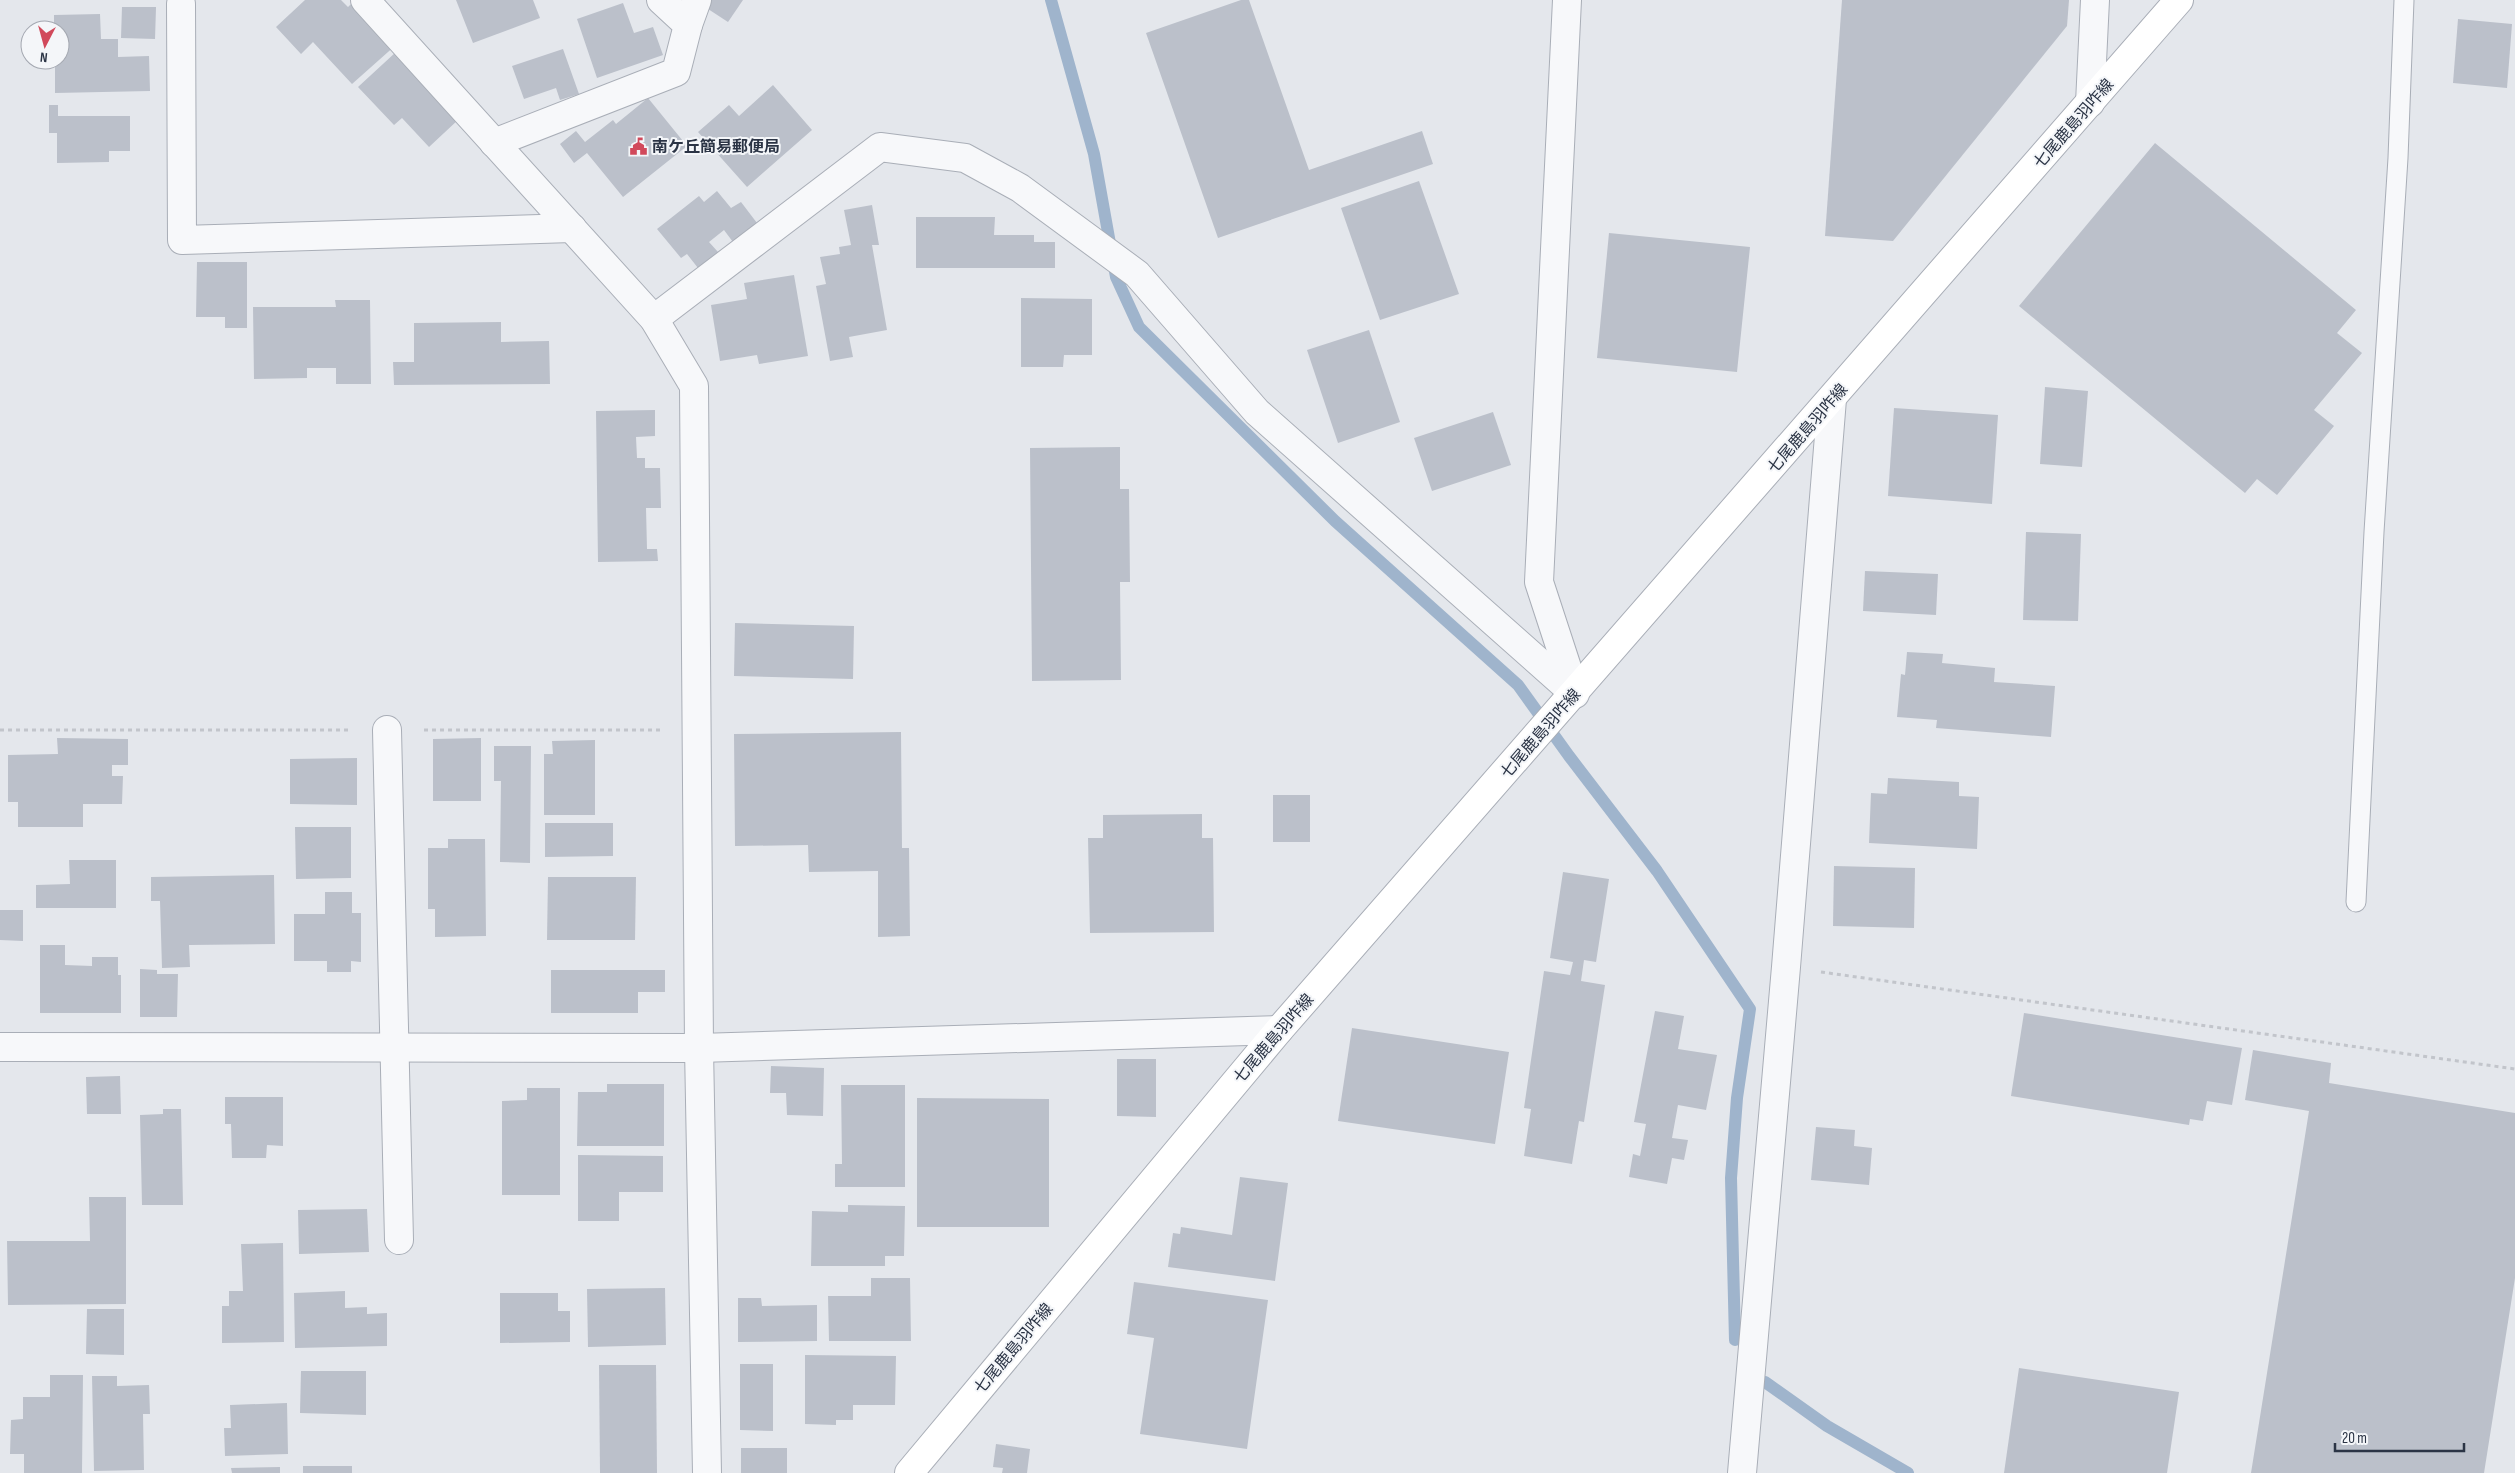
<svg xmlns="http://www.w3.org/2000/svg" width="2515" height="1473" font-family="'Sofia Sans Condensed','Noto Sans JP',sans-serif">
  <rect width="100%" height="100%" fill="#e4e7ec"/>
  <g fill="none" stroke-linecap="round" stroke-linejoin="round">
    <g stroke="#9fb4cc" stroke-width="12">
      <path d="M1051 0 1094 154 1116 277 1139 327 1335 521 1518 685 1569 756 1657 871 1750 1009 1737 1098 1731 1178 1735 1340"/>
      <path d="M1765 1382 1827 1426 1908 1473"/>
    </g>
  </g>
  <g fill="#bbc0ca">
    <path d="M305 0H341L348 7 355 0 397 44 352 84 313 42 301 54 276 27Z"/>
    <path d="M456 0H533L540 18 473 43Z"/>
    <path d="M710 0H743L728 22 705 7Z"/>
    <path d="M1241 0H1249L1309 170 1422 131 1433 164 1218 238 1146 33Z"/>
    <path d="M1842 0H2069L2067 26 1893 241 1825 236Z"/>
    <path d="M623 3 634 33 653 27 663 55 597 78 577 19Z"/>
    <path d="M122 7H156L155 39 121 38Z"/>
    <path d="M100 14 101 39H118V57L149 56 150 91 55 93V60H60V30H54V15Z"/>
    <path d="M2458 19 2512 24 2507 88 2453 83Z"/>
    <path d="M563 49 579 94 560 100 556 88 524 99 512 66Z"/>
    <path d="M396 52 459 119 429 147 402 118 394 125 358 87Z"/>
    <path d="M773 85 812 130 747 187 698 132 729 105 739 116Z"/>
    <path d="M648 98 687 146 623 197 587 153 574 163 560 144 576 131 585 142 613 120 616 124Z"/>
    <path d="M49 105H58V116H130V151H109V162L57 163V133H49Z"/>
    <path d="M2155 143 2356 310 2337 333 2362 353 2314 410 2334 426 2277 495 2257 479 2245 493 2019 306Z"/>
    <path d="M1419 181 1459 294 1380 320 1341 208Z"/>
    <path d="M717 191 731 208 741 202 757 223 733 242 724 230 709 242 718 252 698 268 687 254 681 258 657 229 699 196 704 202Z"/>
    <path d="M872 205 879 245H872L887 330 849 337 853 357 830 361 816 286 826 284 820 257 840 254 839 247 851 245 844 210Z"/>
    <path d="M916 217H995L994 235H1034V242H1055V268H916Z"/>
    <path d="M1609 233 1750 247 1737 372 1597 358Z"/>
    <path d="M197 262H247V328H225V317H196Z"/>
    <path d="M794 275 808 356 759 364 757 355 720 361 711 305 747 299 744 283Z"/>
    <path d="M1021 298 1092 299V355H1064L1063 367H1021Z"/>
    <path d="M335 300H370L371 384H336V368H307V378L254 379 253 307H336Z"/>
    <path d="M501 322V342L549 341 550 384 394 385 393 362H414V323Z"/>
    <path d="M1369 330 1400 422 1338 443 1307 350Z"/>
    <path d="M2045 387 2088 391 2082 467 2040 464Z"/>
    <path d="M1894 408 1998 415 1992 504 1888 496Z"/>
    <path d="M655 410V436L636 437 637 458H645V468H660L661 508H646L647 549H657L658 561 598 562 596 411Z"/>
    <path d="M1493 412 1511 465 1432 491 1414 438Z"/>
    <path d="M1120 447V489H1129L1130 582H1120L1121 680 1032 681 1030 448Z"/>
    <path d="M2026 532 2081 534 2078 621 2023 620Z"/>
    <path d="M1865 571 1938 574 1936 615 1863 611Z"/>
    <path d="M735 623 854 626 853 679 734 676Z"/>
    <path d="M1907 652 1943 654 1942 663 1995 668 1994 682 2055 686 2051 737 1936 728 1937 720 1897 717 1901 674 1905 675Z"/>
    <path d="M901 732 902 848H909L910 936 878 937V871L809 872 808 845 735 846 734 734Z"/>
    <path d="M57 738 128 739V765H112V776H123L122 804H83V827H18V802H8V755L58 754Z"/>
    <path d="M481 738V801H433V739Z"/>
    <path d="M595 740V815H544V754H553L552 741Z"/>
    <path d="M494 746H531L530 863 500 862 501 781H494Z"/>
    <path d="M357 758V805L290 804V759Z"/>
    <path d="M1888 778 1959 782V796L1979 797 1977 849 1869 843 1871 793 1887 794Z"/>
    <rect x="1273" y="795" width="37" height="47"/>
    <path d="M1202 814V838H1213L1214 932 1090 933 1088 838H1103V815Z"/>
    <path d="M545 823H613V856L545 857Z"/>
    <path d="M295 827H351V878L296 879Z"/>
    <path d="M448 839H485L486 936 435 937V909H428V848H448Z"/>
    <path d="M69 860H116V908H36V885L70 884Z"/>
    <path d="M1834 866 1915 868 1914 928 1833 926Z"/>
    <path d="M1563 872 1609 879 1596 962 1584 960 1581 981 1605 985 1584 1122 1579 1121 1572 1164 1524 1156 1531 1109 1524 1108 1544 971 1570 975 1573 962 1550 958Z"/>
    <path d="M274 875 275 944 189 945 190 967 162 968 160 901H151V877Z"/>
    <path d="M548 877H636L635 940H547Z"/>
    <path d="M325 892H352V913H361V962L351 961V972H327V961H294V914H325Z"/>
    <path d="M0 910H23V941L0 940Z"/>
    <path d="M40 945H65V965L92 966V957H118V975H121V1013H40Z"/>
    <path d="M140 969 157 970V974H178L177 1017H140Z"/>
    <path d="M551 970H665V992H638V1013H551Z"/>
    <path d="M1655 1011 1684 1016 1678 1049 1717 1055 1706 1110 1678 1105 1672 1138 1688 1140 1684 1160 1672 1158 1667 1184 1629 1177 1633 1154 1640 1156 1646 1124 1634 1122Z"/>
    <path d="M2024 1013 2242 1048 2232 1105 2207 1101 2203 1121 2190 1119 2189 1125 2011 1096Z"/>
    <path d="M1352 1028 1509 1052 1495 1144 1338 1121Z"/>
    <path d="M2253 1050 2331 1063 2329 1083 2515 1113V1278L2484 1473H2251L2309 1111 2245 1100Z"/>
    <path d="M1117 1059H1156V1117L1117 1116Z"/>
    <path d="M771 1066 824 1068 823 1116 787 1115 786 1093H770Z"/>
    <path d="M120 1076 121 1114H87L86 1077Z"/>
    <path d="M607 1084H664V1146H577L578 1092H607Z"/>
    <path d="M841 1085H905V1187H835V1164H842Z"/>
    <path d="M527 1088H560V1195H502V1101L527 1100Z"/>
    <path d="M225 1097H283V1146L267 1145 266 1158H232L231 1124H225Z"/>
    <path d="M917 1098 1049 1099V1227H917Z"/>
    <path d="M163 1109H181L183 1205H142L140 1115 163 1114Z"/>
    <path d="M1816 1127 1855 1130 1854 1146 1872 1148 1869 1185 1811 1180Z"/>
    <path d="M578 1155 663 1156V1192H619V1221H578Z"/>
    <path d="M1240 1177 1288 1183 1275 1281 1168 1267 1173 1233 1180 1234 1181 1227 1232 1235Z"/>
    <path d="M89 1197H126V1304L8 1305 7 1241H90Z"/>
    <path d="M848 1205 905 1206 904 1256H885V1266H811L812 1211 848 1212Z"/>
    <path d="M367 1209 369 1252 299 1254 298 1210Z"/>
    <path d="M283 1243 284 1342 222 1343V1306H229V1291H243L241 1244Z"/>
    <path d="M871 1278H910L911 1341H829L828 1296H871Z"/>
    <path d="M1134 1282 1268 1300 1247 1449 1140 1434 1154 1338 1127 1334Z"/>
    <path d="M665 1288 666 1345 588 1347 587 1289Z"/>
    <path d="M345 1291V1308L367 1307V1314L387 1313V1346L295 1348 294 1293Z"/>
    <path d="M500 1293H558V1311H570V1342L500 1343Z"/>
    <path d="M738 1298H761L762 1306 817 1305V1341L738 1342Z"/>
    <path d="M87 1309H124V1355L86 1354Z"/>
    <path d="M805 1355 896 1356 895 1405H853V1420H836V1425L805 1424Z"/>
    <path d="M740 1364H773V1431L740 1430Z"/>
    <path d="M599 1365H656L657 1473H600Z"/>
    <path d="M2019 1368 2179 1392 2167 1473H2004Z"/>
    <path d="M301 1371H366V1415L300 1413Z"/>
    <path d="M50 1375H83L82 1473H24V1454H10L11 1420 23 1419V1397H50Z"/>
    <path d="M92 1376H117V1386L149 1385 150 1414H143L144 1470 94 1471Z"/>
    <path d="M287 1403 288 1454 225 1456 224 1428H231L230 1405Z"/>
    <path d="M996 1444 1030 1449 1027 1473H1002L1003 1468 993 1467Z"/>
    <rect x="741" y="1448" width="46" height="25"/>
    <rect x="303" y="1466" width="49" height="7"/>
    <path d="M280 1467V1473H232L231 1468Z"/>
  </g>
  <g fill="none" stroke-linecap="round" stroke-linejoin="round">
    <defs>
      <path id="service" d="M2356 902 2374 532 2398 158 2404 0"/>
      <g id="minor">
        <path d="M365 0 654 319 694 386 699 1048 707 1473"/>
        <path d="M1567 0 1539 582 1575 692"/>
        <path d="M181 4 182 240 572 228"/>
        <path d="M688 25 697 0"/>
        <path d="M2090 103 2095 0"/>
        <path d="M494 143 676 72 688 25 661 0"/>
        <path d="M654 319 880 147 965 158 1020 188 1137 274 1257 412 1575 694"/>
        <path d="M387 730 399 1240"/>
        <path d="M0 1047 699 1048 1279 1030"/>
        <path d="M1742 1473 1786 967 1832 399"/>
      </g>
      <path id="secondary" d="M909 1473 1279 1030 2179 0"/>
    </defs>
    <use href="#service" stroke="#a9aeb7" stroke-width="21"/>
    <use href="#minor" stroke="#a9aeb7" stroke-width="30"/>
    <use href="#secondary" stroke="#a9aeb7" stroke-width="30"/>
    <g stroke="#c2c5cb" stroke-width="3" stroke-dasharray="4 4" stroke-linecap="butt">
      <path d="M0 730H350"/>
      <path d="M424 730H660"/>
      <path d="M1821 972 2515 1069"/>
    </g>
    <use href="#service" stroke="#f7f8fa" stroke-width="19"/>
    <use href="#minor" stroke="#f7f8fa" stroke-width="28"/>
    <use href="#secondary" stroke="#fff" stroke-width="28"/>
  </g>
  <defs>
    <symbol id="civic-bare" viewBox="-9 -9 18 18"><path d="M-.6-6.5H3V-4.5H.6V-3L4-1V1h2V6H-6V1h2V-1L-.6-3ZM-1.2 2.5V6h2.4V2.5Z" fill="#d1495b" stroke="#f4f6f9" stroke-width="2.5" paint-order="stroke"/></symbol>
  </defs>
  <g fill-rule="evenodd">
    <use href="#civic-bare" x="626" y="134" width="25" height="25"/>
  </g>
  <g text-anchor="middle" stroke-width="4" stroke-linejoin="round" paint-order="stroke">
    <g font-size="16" fill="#2b3445" stroke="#f4f6f9">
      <text transform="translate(2073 123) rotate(-49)" y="6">七尾鹿島羽咋線</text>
      <text transform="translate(1807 428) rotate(-49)" y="6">七尾鹿島羽咋線</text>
      <text transform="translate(1540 733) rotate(-49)" y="6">七尾鹿島羽咋線</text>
      <text transform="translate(1273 1038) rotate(-49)" y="6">七尾鹿島羽咋線</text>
      <text transform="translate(1013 1348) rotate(-50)" y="6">七尾鹿島羽咋線</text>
    </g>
    <g font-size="16" font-weight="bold" fill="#2b3445" stroke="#f4f6f9" text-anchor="start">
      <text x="652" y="152">南ケ丘簡易郵便局</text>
    </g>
  </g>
  <g transform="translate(45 45) rotate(186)"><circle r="24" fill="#f4f6f9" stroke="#a4a8b1"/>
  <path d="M0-4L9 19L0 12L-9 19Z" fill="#d1495b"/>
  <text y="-8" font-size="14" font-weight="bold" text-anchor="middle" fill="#2b3445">N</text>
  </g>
  <path d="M2335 1443v8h129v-8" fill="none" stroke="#2b3445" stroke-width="2.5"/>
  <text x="2342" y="1443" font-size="15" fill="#2b3445" stroke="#f4f6f9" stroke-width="4" paint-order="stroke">20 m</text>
</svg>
